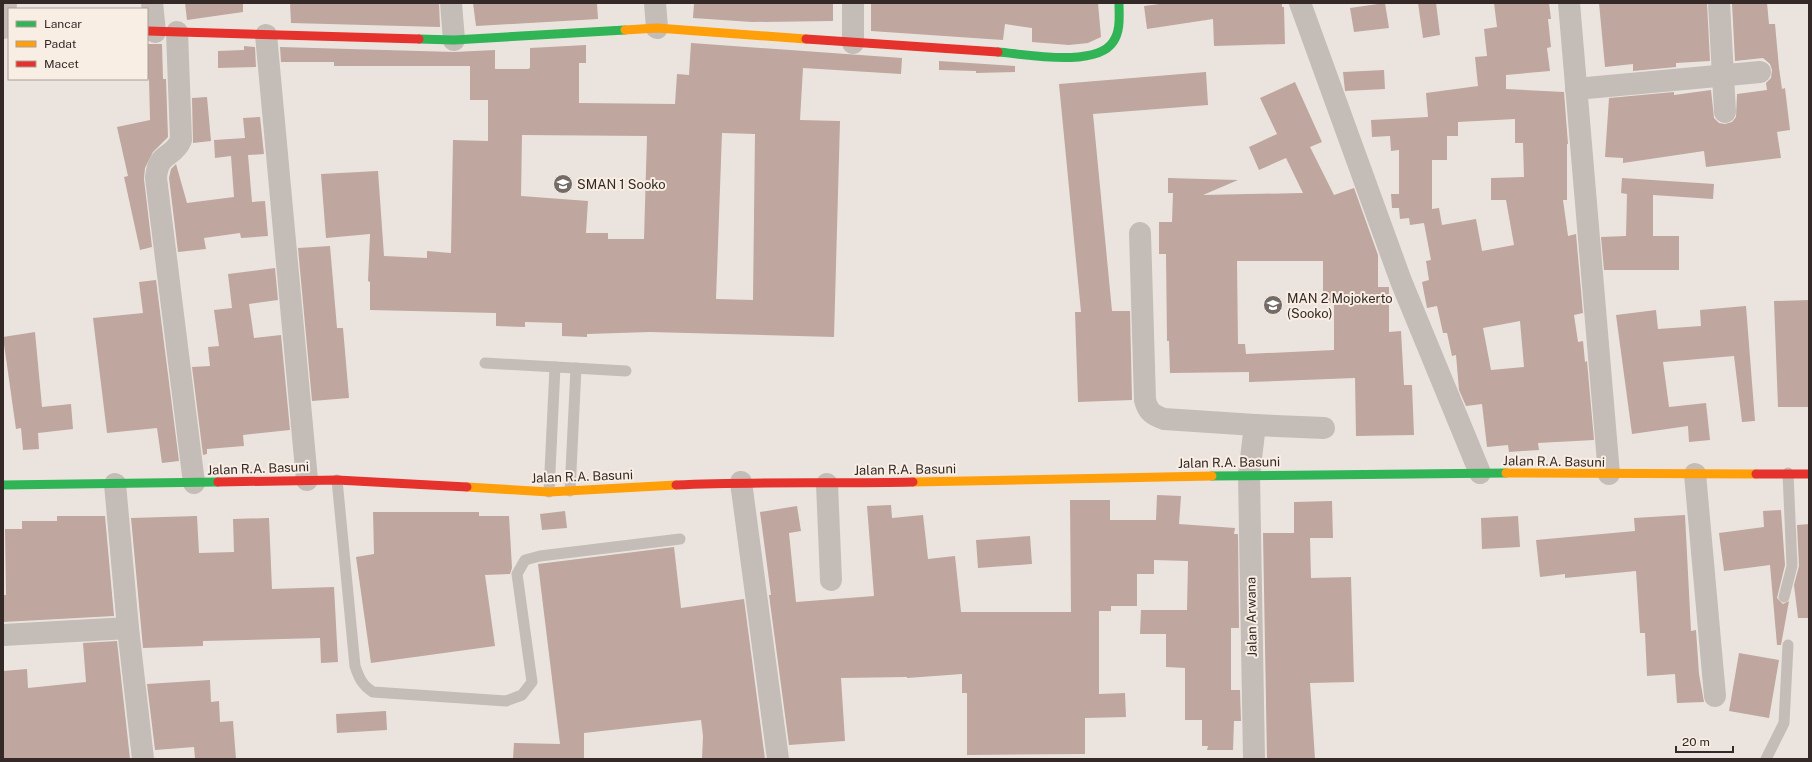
<svg xmlns="http://www.w3.org/2000/svg" width="1812" height="762" font-family="'Public Sans',sans-serif">
  <rect width="100%" height="100%" fill="#ebe4de"/>
  <g fill="#bfa69f" fill-rule="evenodd">
    <path d="M185 3H243V12L187 20Z"/>
    <path d="M290 3H439L440 27 291 23Z"/>
    <path d="M473 3H597L598 19 476 26Z"/>
    <path d="M694 3H833V21L752 22 693 18Z"/>
    <path d="M871 3H1098L1101 37 1088 43 1069 45 1032 42V28L1005 24 1003 40 871 31Z"/>
    <path d="M1167 3H1282V7H1284L1285 44 1214 46 1213 19 1147 29 1144 6Z"/>
    <path d="M1385 3 1389 28 1354 32 1350 8Z"/>
    <path d="M1418 3H1436L1440 35 1423 38Z"/>
    <path d="M1494 3H1549L1551 19H1548L1551 47 1547 48 1550 71 1506 75V89L1564 92 1568 144H1567V200H1563L1568 236 1576 234 1583 313 1574 315 1578 342 1583 341 1585 362 1587 361 1594 440 1538 443 1539 450 1509 452 1508 445 1487 447 1482 404 1466 406 1459 390 1456 355 1452 356 1447 333H1443L1437 306 1427 308 1422 282 1429 280 1426 261 1431 260 1424 223 1410 225 1409 218 1400 219 1399 208H1392L1391 194H1399V150L1391 151 1390 136 1372 137 1371 120 1428 117 1426 93 1478 86 1475 57 1487 56 1484 29 1497 27ZM1515 119V143H1523L1524 177 1491 178V200H1506L1514 245 1482 251 1476 219 1442 225 1439 208 1432 209V160H1447V136H1458V122ZM1520 321 1524 367 1491 370 1483 328Z"/>
    <path d="M1599 3H1707L1710 61 1676 63V67L1633 71V64L1605 67Z"/>
    <path d="M1732 3H1767L1769 24H1775L1779 68 1782 89 1785 88 1790 130 1777 132 1781 158 1706 167 1704 151 1623 163V158L1605 157 1609 98 1674 92V95L1711 90 1714 118 1719 123 1725 124 1732 122 1736 117 1737 94 1767 90 1766 83 1771 78 1772 70 1770 64 1763 58 1735 61Z"/>
    <path d="M691 43 902 58 901 74 803 68 800 120 840 121 834 337 650 332 587 334V337L562 336V323L525 322V327L496 326V313L370 310V282L368 281 370 234 326 238 321 174 378 171 384 256 427 258V251L451 253 453 140 488 141V100H470V66H334V62H281L280 47 454 52 495 50V69H528L530 68V48L586 45V63H579V103L675 104 677 74 689 75ZM722 133 755 134 753 300 716 299ZM522 135 647 136 644 239H608V233H586L588 201 521 196Z"/>
    <path d="M147 44H162L163 79H147Z"/>
    <path d="M244 46 255 47 256 67 218 68V51L244 50Z"/>
    <path d="M939 61 1015 66V72L976 73V71L939 70Z"/>
    <path d="M1384 70 1385 89 1345 91 1343 72Z"/>
    <path d="M1206 72 1208 105 1093 114 1112 311H1130L1132 400 1078 402 1075 312H1081L1059 84Z"/>
    <path d="M149 79H166L168 137 153 152 145 168 144 179 152 247 140 250 124 177 128 176 117 127 150 120Z"/>
    <path d="M1295 82 1322 142 1310 147 1334 195 1354 188 1378 255V287H1389V332L1401 331 1404 385H1412L1414 435 1356 436 1355 378 1249 382V372L1170 373 1169 341H1167L1166 254H1159V222H1172L1173 193H1168V178L1238 180 1203 195 1303 193 1286 158 1259 170 1249 147 1277 134 1260 98ZM1237 261H1323V303H1334V350L1246 354 1245 344H1238Z"/>
    <path d="M207 97 211 141 193 143 192 98Z"/>
    <path d="M260 117 264 154 248 155 252 202 265 201 268 236 241 238 240 233 204 238 206 249 178 252 169 178 171 169 176 164 187 203 234 197 231 156 215 158 214 140 245 138 243 118Z"/>
    <path d="M1622 178 1714 184 1713 199 1653 195V236H1679V270H1604L1601 237 1626 236 1627 194 1621 193Z"/>
    <path d="M330 246 337 328H343L349 398 312 401 298 248Z"/>
    <path d="M275 268 278 300 249 304 254 338 281 335 290 430 243 435 244 446 207 449V454L203 455 192 367 210 366 208 347 219 346 214 310 232 308 228 274Z"/>
    <path d="M156 280 179 461 162 463 157 428 107 433 93 318 143 313 139 282Z"/>
    <path d="M1809 300V407H1778L1774 301Z"/>
    <path d="M1746 306 1755 421 1742 422 1734 356 1663 362 1669 407 1706 403 1710 440 1689 442 1688 426 1632 434 1616 315 1656 310 1658 329 1701 326 1700 310Z"/>
    <path d="M35 332 42 407 71 404 73 429 38 433 39 449 23 450 21 428 16 429 3 337Z"/>
    <path d="M1157 495 1181 496 1179 524 1235 528 1234 534H1238L1239 628H1231V690H1240L1241 721H1234L1233 750H1207L1208 746H1202V720H1185V668L1166 667V634H1140L1141 610H1187L1188 561 1154 560V574H1137V606H1111V611H1099V694L1125 693 1126 717 1085 718V754L967 755V693H962V674L907 678V677L841 678 845 741 789 745 769 595H771L760 512 797 506 801 531 789 533 796 602 874 596 867 506 891 505 892 518 923 515 928 559 955 556 961 612H1071L1070 500H1110V520H1156Z"/>
    <path d="M1332 501 1333 538H1310L1311 578 1351 577 1354 682 1310 683 1315 759H1267L1263 533H1294V502Z"/>
    <path d="M1781 510 1785 565 1777 598 1783 604 1789 601 1781 645H1777L1770 565 1724 571 1719 533 1764 527 1763 511Z"/>
    <path d="M565 511 567 528 542 530 540 514Z"/>
    <path d="M373 512H479V516H509L512 568 510 574 485 575 495 646 371 663 356 557 374 554Z"/>
    <path d="M1685 515 1691 631 1696 630 1699 674 1704 702 1677 703 1675 674 1647 676 1645 633H1640L1636 571 1565 578V574L1540 577 1536 540 1635 531 1634 518Z"/>
    <path d="M57 516H105L114 616 3 622V595H6L5 529H22V521H57Z"/>
    <path d="M197 516 199 553 234 552 233 519 269 518 272 589 334 587 338 662 321 663 320 638 203 641V646L143 648 131 518Z"/>
    <path d="M1518 516 1520 547 1482 549 1481 518Z"/>
    <path d="M1809 524V618H1798L1794 585 1799 566 1797 525Z"/>
    <path d="M1030 536 1032 564 978 568 976 540Z"/>
    <path d="M674 547 681 608 744 599 765 759H702L703 736 701 720 584 733V759H513L514 743 560 744 538 564Z"/>
    <path d="M117 641 130 759H3V671L27 669 28 688 86 682 83 643Z"/>
    <path d="M1739 653 1779 660 1769 718 1729 711Z"/>
    <path d="M210 680 211 702 219 701 220 722 233 721 236 759 195 758 194 747 155 750 147 684Z"/>
    <path d="M386 711 387 730 337 733 336 714Z"/>
  </g>
  <g fill="none" stroke-linecap="round" stroke-linejoin="round">
    <g stroke="#c4bcb7" stroke-width="11">
      <path d="M485 363 626 371"/>
      <path d="M337 480 355 666C359 678 362 685 373 692L506 701 522 695 532 682 517 574 525 560 540 556 680 539"/>
      <path d="M570 491 576 368"/>
      <path d="M549 492 555 367"/>
      <path d="M1784 597 1792 566 1788 473"/>
      <path d="M1766 759 1784 723 1788 645"/>
    </g>
    <g stroke="#c4bcb7" stroke-width="22">
      <path d="M152 3 155 32"/>
      <path d="M451 3 454 40"/>
      <path d="M655 3 657 28"/>
      <path d="M1300 3 1401 281 1480 473"/>
      <path d="M1569 3 1609 474"/>
      <path d="M1719 3 1725 112"/>
      <path d="M4 28 6 3"/>
      <path d="M177 32 181 140C173 159 158 151 156 178L194 483"/>
      <path d="M266 35 307 480"/>
      <path d="M853 43V3"/>
      <path d="M1576 89 1760 72"/>
      <path d="M1140 233 1145 400C1148 412 1153 415 1164 419L1255 425 1249 475 1254 759"/>
      <path d="M1255 425 1324 428"/>
      <path d="M1695 474 1715 696"/>
      <path d="M741 482 778 759"/>
      <path d="M115 484 128 628 143 759"/>
      <path d="M827 484 831 580"/>
      <path d="M3 635 128 628"/>
    </g>
    <g stroke="#30b455" stroke-width="9">
      <path d="M419 39 454 40 625 30"/>
      <path d="M998 52C1025 54 1096 68 1113 42 1121 31 1119 15 1119 3"/>
      <path d="M1212 476 1506 473"/>
      <path d="M3 485 218 482"/>
    </g>
    <g stroke="#ff9f0a" stroke-width="9">
      <path d="M625 30 657 28 806 39"/>
      <path d="M1506 473 1756 474"/>
      <path d="M913 482 1212 476"/>
      <path d="M467 487 549 492 676 485"/>
    </g>
    <g stroke="#e5322d" stroke-width="9">
      <path d="M147 31 419 39"/>
      <path d="M806 39 998 52"/>
      <path d="M1756 474H1809"/>
      <path d="M218 482 337 480 467 487"/>
      <path d="M676 485C755 481 834 484 913 482"/>
    </g>
  </g>
  <defs>
    <symbol id="school-disc" viewBox="-11 -11 22 22"><circle r="9.5" fill="#746a66" stroke="#f9eee4"/><path d="M0-5L7-2L0 1L-7-2ZM-4 1L0 2.5L4 1V4Q0 6-4 4Z" fill="#fff"/></symbol>
  </defs>
  <g fill-rule="evenodd">
    <use href="#school-disc" x="552" y="173" width="22" height="22"/>
    <use href="#school-disc" x="1262" y="294" width="22" height="22"/>
  </g>
  <g text-anchor="middle" stroke-width="4" stroke-linejoin="round" paint-order="stroke">
    <g font-size="13" fill="#342926" stroke="#f9eee4" text-anchor="start">
      <text x="577" y="189">SMAN 1 Sooko</text>
      <text x="1287" y="303">MAN 2 Mojokerto<tspan x="1287" dy="15">(Sooko)</tspan></text>
    </g>
    <g font-size="13" fill="#342926" stroke="#f9eee4">
      <text transform="translate(1554 461) rotate(1)" y="5">Jalan R.A. Basuni</text>
      <text transform="translate(1229 462) rotate(-1)" y="5">Jalan R.A. Basuni</text>
      <text transform="translate(258 468) rotate(-2)" y="5">Jalan R.A. Basuni</text>
      <text transform="translate(905 469) rotate(-1)" y="5">Jalan R.A. Basuni</text>
      <text transform="translate(582 476) rotate(-2)" y="5">Jalan R.A. Basuni</text>
      <text transform="translate(1251 617) rotate(-91)" y="5">Jalan Arwana</text>
    </g>
  </g>
  <rect width="1812" height="762" fill="none" stroke="#342926" stroke-width="8"/>
  <rect x="8" y="8" width="140" height="72" fill="#f9eee4" stroke="#aa9f98"/>
  <rect x="16" y="21" width="20" height="6" fill="#30b455" stroke="#aa9f98"/>
  <text x="44" y="28" font-size="12" fill="#342926">Lancar</text>
  <rect x="16" y="41" width="20" height="6" fill="#ff9f0a" stroke="#aa9f98"/>
  <text x="44" y="48" font-size="12" fill="#342926">Padat</text>
  <rect x="16" y="61" width="20" height="6" fill="#e5322d" stroke="#aa9f98"/>
  <text x="44" y="68" font-size="12" fill="#342926">Macet</text>
  <path d="M1676 746v6h57v-6" fill="none" stroke="#342926" stroke-width="2"/>
  <text x="1682" y="746" font-size="12" fill="#342926" stroke="#f9eee4" stroke-width="3" paint-order="stroke">20 m</text>
</svg>
